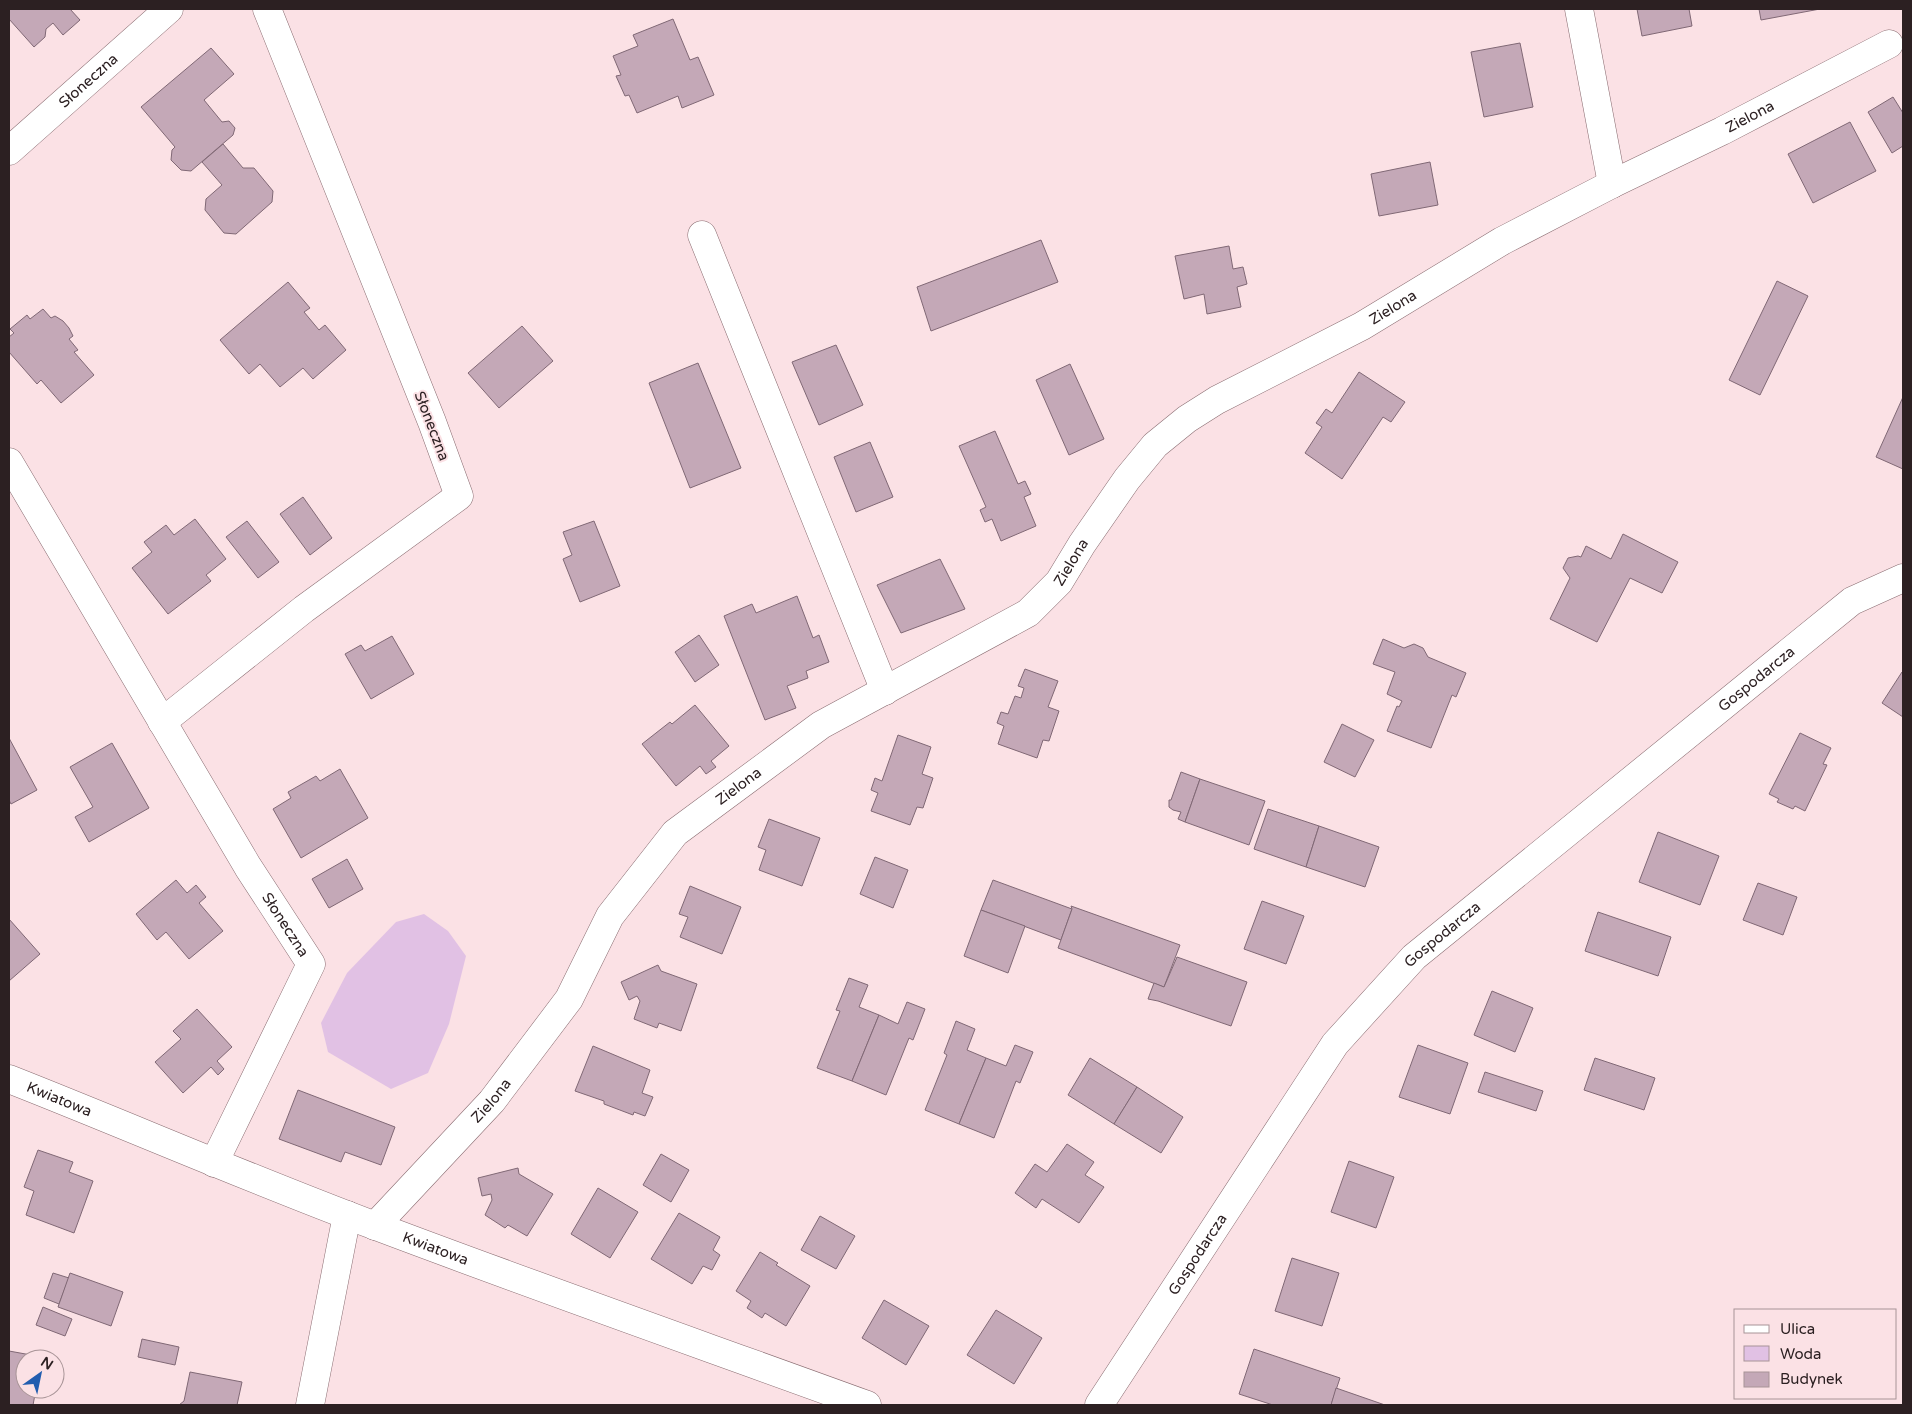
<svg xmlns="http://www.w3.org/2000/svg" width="1912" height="1414" font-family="'Varela Round',sans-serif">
  <rect width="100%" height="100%" fill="#fbe1e5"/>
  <path fill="#e1c1e4" d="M424 914 448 931 466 956 449 1024 428 1073 391 1089 328 1052 321 1023 347 973 396 922Z"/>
  <g fill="#c4a8b7" stroke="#806875">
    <path d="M9 9H70L80 20 63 35 53 23 46 29 45 37 34 47 9 19Z"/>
    <path d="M1637 9H1689L1692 26 1642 36Z"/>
    <path d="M1759 9H1820L1761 20Z"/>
    <path d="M673 19 690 60 698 57 714 95 682 108 678 96 637 113 629 95 625 96 616 76 621 75 613 56 638 46 633 35Z"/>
    <path d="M1520 43 1533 107 1484 117 1471 52Z"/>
    <path d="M211 48 234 74 204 100 222 122 229 121 235 128 233 135 191 171 181 170 171 160 172 150 175 147 141 107Z"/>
    <path d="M1893 97 1903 113V146L1892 153 1868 112Z"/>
    <path d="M1850 122 1876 171 1813 203 1788 154Z"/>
    <path d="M223 144 243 168H254L273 191 272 202 236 234 224 233 205 210 206 199 222 185 202 162Z"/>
    <path d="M1430 162 1438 205 1379 216 1371 174Z"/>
    <path d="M1041 240 1058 282 931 331 917 287Z"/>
    <path d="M1229 246 1233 269 1243 267 1247 284 1237 287 1241 307 1207 314 1204 294 1184 299 1175 256Z"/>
    <path d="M1777 281 1808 296 1760 395 1729 380Z"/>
    <path d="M288 282 310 308 304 312 319 330 325 325 346 350 313 379 303 368 280 387 260 364 249 374 220 340Z"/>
    <path d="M43 309 51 318 55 316 63 321 69 328 73 336 69 339 78 350 74 352 94 375 61 403 41 380 37 384 9 352V337L14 333 10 329 27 315 30 319Z"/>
    <path d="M522 326 553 361 499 408 468 373Z"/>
    <path d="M836 345 863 405 819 425 792 362Z"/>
    <path d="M698 363 741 468 690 488 649 383Z"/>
    <path d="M1070 364 1104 439 1069 455 1036 380Z"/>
    <path d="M1359 372 1405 402 1391 422 1383 417 1342 479 1305 453 1322 427 1316 423 1326 409 1332 413Z"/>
    <path d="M1903 397V469L1876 457Z"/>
    <path d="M995 431 1018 484 1025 481 1031 494 1024 497 1036 526 1001 541 992 519 985 522 980 510 986 507 959 446Z"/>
    <path d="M870 442 893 497 856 512 834 457Z"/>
    <path d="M303 497 332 538 310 555 280 514Z"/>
    <path d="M195 519 226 559 206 575 211 581 168 614 132 568 152 552 144 542 166 525 174 535Z"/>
    <path d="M247 521 279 562 258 578 226 537Z"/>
    <path d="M594 521 620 586 580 602 563 559 572 555 563 532Z"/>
    <path d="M1623 534 1678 562 1662 593 1630 578 1597 642 1550 619 1570 578 1563 568 1568 558 1578 556 1581 557 1586 546 1611 559Z"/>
    <path d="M940 559 965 609 901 633 877 585Z"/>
    <path d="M797 596 813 638 819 635 829 662 806 671 808 678 787 686 796 708 765 720 724 616 752 604 756 613Z"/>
    <path d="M699 635 719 665 695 682 675 652Z"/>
    <path d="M392 636 414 674 371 699 345 654 361 645 365 651Z"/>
    <path d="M1383 639 1404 648 1414 644 1423 648 1428 657 1466 673 1456 697 1452 695 1431 748 1387 731 1397 706 1399 707 1402 701 1387 694 1395 672 1373 664Z"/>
    <path d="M1025 669 1058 681 1048 707 1059 711 1049 741 1043 740 1037 758 998 744 1004 726 997 723 1001 712 1008 714 1015 696 1021 698 1024 688 1018 686Z"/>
    <path d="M1902 672 1903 673V717L1882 703Z"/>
    <path d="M695 705 729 746 711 761 716 767 706 774 700 766 676 786 642 744 670 722 672 724Z"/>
    <path d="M1342 724 1374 740 1355 777 1324 762Z"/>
    <path d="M1800 733 1831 748 1823 764 1827 765 1805 811 1795 806 1793 809 1777 802 1779 799 1769 794Z"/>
    <path d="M898 735 931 747 922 774 933 778 923 808 917 807 910 825 871 811 878 793 871 790 875 778 882 781Z"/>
    <path d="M9 738 37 790 11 804 9 800Z"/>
    <path d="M112 743 149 808 89 842 75 817 93 807 70 767Z"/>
    <path d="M340 769 368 818 301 858 273 809 291 798 288 792 316 776 320 781Z"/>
    <path d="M1181 772 1200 779 1185 822 1178 819 1181 812 1173 810 1169 807V800H1171Z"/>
    <path d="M1200 779 1265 801 1249 845 1185 822Z"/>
    <path d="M1268 809 1319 826 1306 867 1254 849Z"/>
    <path d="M769 819 820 838 802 886 759 870 766 850 758 847Z"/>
    <path d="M1319 826 1379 847 1365 887 1306 867Z"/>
    <path d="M1658 832 1719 856 1700 905 1639 882Z"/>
    <path d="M875 857 908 870 893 908 860 894Z"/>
    <path d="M347 859 363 889 329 908 312 879Z"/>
    <path d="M176 880 187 893 196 885 206 897 199 903 223 931 189 959 166 932 157 940 136 914Z"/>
    <path d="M993 880 1072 909 1061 940 981 910Z"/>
    <path d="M1758 883 1797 897 1783 935 1743 920Z"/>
    <path d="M690 886 741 907 722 954 680 937 688 917 679 914Z"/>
    <path d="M1262 901 1304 916 1286 964 1244 949Z"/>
    <path d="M1071 906 1180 945 1164 987 1058 948 1072 909Z"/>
    <path d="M981 910 1025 926 1008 973 964 956Z"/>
    <path d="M1598 912 1671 937 1658 976 1585 951Z"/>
    <path d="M9 919 40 954 9 981Z"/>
    <path d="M1177 957 1247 982 1231 1026 1158 1001 1148 999 1154 983 1164 987Z"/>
    <path d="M658 965 661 971 697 984 681 1031 659 1023 657 1028 634 1019 640 1001 637 996 629 1000 621 982Z"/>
    <path d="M849 978 868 985 859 1007 879 1015 852 1081 817 1068 840 1011 836 1010Z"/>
    <path d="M1492 991 1533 1008 1515 1052 1474 1035Z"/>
    <path d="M907 1002 925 1009 913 1040 909 1038 886 1095 852 1081 879 1015 898 1024Z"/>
    <path d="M197 1009 232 1047 217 1061 224 1069 218 1075 211 1067 183 1093 155 1062 181 1039 173 1031Z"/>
    <path d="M956 1021 975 1029 967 1050 986 1058 959 1124 925 1110 947 1055 944 1053Z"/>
    <path d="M1015 1045 1033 1052 1020 1083 1016 1081 994 1138 959 1124 986 1058 1006 1066Z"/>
    <path d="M1418 1045 1468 1063 1450 1114 1399 1097Z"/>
    <path d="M593 1046 650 1070 642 1093 653 1097 645 1116 634 1112 633 1115 604 1104V1101L575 1091Z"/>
    <path d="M1090 1058 1137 1087 1114 1124 1068 1095Z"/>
    <path d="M1595 1058 1655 1078 1644 1110 1584 1090Z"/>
    <path d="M1485 1072 1543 1091 1536 1111 1478 1092Z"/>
    <path d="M1137 1087 1183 1117 1161 1153 1114 1124Z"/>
    <path d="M298 1090 395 1127 381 1165 345 1152 341 1162 279 1139Z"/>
    <path d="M1067 1144 1094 1162 1085 1175 1104 1187 1079 1223 1042 1199 1036 1208 1015 1193 1035 1164 1047 1172Z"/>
    <path d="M38 1150 73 1162 69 1172 93 1181 74 1233 26 1215 34 1191 24 1187Z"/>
    <path d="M661 1154 689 1170 671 1202 643 1185Z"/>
    <path d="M1349 1161 1394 1177 1376 1228 1331 1212Z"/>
    <path d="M518 1168 519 1174 553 1194 527 1236 508 1225 505 1228 485 1215 492 1200 491 1194 482 1196 478 1178Z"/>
    <path d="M598 1188 638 1212 610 1258 571 1234Z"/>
    <path d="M679 1213 720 1237 713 1250 720 1255 712 1270 703 1266 692 1284 651 1259Z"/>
    <path d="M820 1216 855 1236 836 1269 801 1250Z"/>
    <path d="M760 1252 778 1263 776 1265 810 1286 786 1326 765 1313 762 1318 747 1308 751 1301 736 1291Z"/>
    <path d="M1292 1258 1339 1273 1322 1326 1275 1311Z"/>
    <path d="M53 1273 69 1278 59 1304 44 1298Z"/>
    <path d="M70 1273 123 1292 111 1326 58 1307Z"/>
    <path d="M884 1300 929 1326 906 1365 862 1338Z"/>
    <path d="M43 1307 72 1319 65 1336 36 1325Z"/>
    <path d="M996 1310 1042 1338 1014 1384 967 1355Z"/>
    <path d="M142 1339 179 1347 175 1365 138 1357Z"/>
    <path d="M1254 1349 1340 1378 1331 1405H1273L1239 1394Z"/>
    <path d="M9 1351 42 1357V1359H25V1389H36L33 1405H9Z"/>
    <path d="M190 1372 242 1382 237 1405H179L184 1401Z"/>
    <path d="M1336 1388 1385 1405H1331Z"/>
  </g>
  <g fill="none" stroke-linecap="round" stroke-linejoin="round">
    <defs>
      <g id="minor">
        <path d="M1579 9 1612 184"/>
        <path id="s1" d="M9 151 169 9"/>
        <path d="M702 235 885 691"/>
        <path id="s2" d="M9 462 248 867 311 964 214 1163"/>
        <path d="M162 722 304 609 459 496 432 422 267 9"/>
        <path id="s3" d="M9 1079C131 1127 250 1179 373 1225 537 1287 702 1345 867 1405"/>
        <path id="s4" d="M375 1226 492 1101 569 999 610 916 675 833 821 725 1028 613 1059 582 1082 544 1127 479 1155 445 1187 419 1217 400 1362 326 1502 241 1612 184 1722 131 1889 44"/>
        <path d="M310 1405 347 1215"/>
        <path id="s5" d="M1099 1405 1335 1044 1414 957 1852 601 1903 578"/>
      </g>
    </defs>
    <use href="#minor" stroke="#8a6d72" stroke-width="29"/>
    <use href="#minor" stroke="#fff" stroke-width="28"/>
  </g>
  <g text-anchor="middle" stroke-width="4" stroke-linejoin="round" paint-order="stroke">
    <g font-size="15" fill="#2c2022" stroke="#fbe1e5">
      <text dy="5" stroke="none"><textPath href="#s1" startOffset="106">Słoneczna</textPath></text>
      <text dy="5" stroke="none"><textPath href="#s4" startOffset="1806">Zielona</textPath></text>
      <text dy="5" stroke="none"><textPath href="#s4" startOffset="1401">Zielona</textPath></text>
      <text transform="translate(432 426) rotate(69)" y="5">Słoneczna</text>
      <text dy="5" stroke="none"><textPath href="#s4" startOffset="981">Zielona</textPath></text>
      <text dy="5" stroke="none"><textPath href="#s5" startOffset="990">Gospodarcza</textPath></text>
      <text dy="5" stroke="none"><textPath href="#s4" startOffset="576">Zielona</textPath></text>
      <text dy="5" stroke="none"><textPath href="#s2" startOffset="539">Słoneczna</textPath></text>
      <text dy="5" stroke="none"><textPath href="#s5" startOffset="585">Gospodarcza</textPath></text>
      <text dy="5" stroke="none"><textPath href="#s3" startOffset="54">Kwiatowa</textPath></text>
      <text dy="5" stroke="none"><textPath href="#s4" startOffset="171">Zielona</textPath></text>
      <text dy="5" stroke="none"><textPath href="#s3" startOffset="459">Kwiatowa</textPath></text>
      <text dy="5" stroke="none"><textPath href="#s5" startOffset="180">Gospodarcza</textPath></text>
    </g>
  </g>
  <rect width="1912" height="1414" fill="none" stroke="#2c2022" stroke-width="20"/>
  <rect x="1734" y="1309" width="162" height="90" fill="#fbe1e5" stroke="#a89497"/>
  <rect x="1744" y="1325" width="25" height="8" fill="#ffffff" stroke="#a89497"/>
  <text x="1780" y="1334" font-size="15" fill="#2c2022">Ulica</text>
  <rect x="1744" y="1346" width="25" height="15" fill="#e1c1e4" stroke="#a89497"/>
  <text x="1780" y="1359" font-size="15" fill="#2c2022">Woda</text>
  <rect x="1744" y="1372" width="25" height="15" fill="#c4a8b7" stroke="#a89497"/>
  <text x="1780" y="1384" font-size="15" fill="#2c2022">Budynek</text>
  <g transform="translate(40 1374) rotate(33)"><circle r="24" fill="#fbe1e5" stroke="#a89497"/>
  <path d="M0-4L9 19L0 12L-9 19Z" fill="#225daf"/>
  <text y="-8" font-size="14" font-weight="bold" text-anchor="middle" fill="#2c2022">N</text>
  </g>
</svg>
